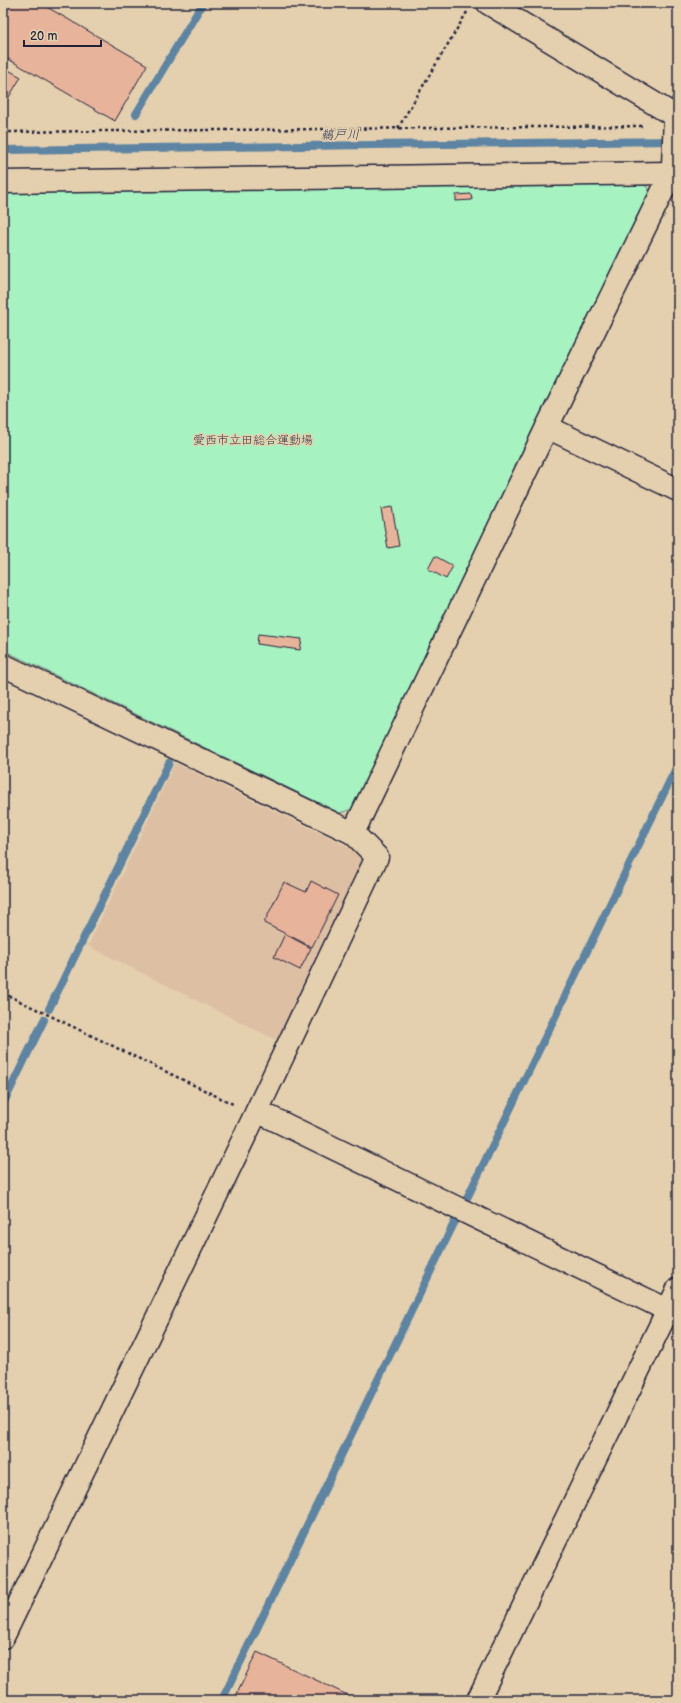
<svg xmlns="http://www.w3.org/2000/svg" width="681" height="1703" font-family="'Balsamiq Sans','Klee One',sans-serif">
  <rect width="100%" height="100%" fill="#e4cfae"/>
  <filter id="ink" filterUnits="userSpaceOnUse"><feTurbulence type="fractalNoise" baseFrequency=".025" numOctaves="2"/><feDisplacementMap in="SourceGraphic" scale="8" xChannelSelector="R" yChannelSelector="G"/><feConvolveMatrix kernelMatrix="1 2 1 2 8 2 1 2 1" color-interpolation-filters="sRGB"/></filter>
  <g filter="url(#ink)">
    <path fill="#ddc0a4" d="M175 763 351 848 364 861 284 1044 88 946Z"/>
    <path fill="#a7f2c1" stroke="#648a7e" d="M637 181 647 187 652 197 352 809 340 813 3 650V192Z"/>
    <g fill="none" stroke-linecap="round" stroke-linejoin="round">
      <g stroke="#5d84a2" stroke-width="8">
        <path d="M672 104 678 94"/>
        <path d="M136 114 203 3"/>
        <path d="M3 150 673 141"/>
        <path d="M49 1009 169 763"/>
        <path d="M3 1104 44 1020"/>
        <path d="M467 1198 678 764"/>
        <path d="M222 1700 458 1215 462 1217"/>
      </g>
    </g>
    <g fill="#e8b39b" stroke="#22223b">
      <path d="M3 3H40L147 65 115 121 3 56Z"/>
      <path d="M3 67 21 77 3 107Z"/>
      <path d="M471 194 472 200 456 201V195Z"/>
      <path d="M392 507 399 546 388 548 381 509Z"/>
      <path d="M435 556 453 566 446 579 428 569Z"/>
      <path d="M258 634 302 639 300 650 257 644Z"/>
      <path d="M311 881 338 895 312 947 264 923 284 882 306 892Z"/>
      <path d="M285 934 311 948 300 970 274 957Z"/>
      <path d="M257 1652 358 1700H234Z"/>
    </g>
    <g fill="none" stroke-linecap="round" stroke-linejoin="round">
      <defs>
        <g id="street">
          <path d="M3 182 671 173"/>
          <path d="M547 427 678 490"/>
          <path d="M3 665 353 833 377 857 255 1115 3 1637"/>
          <path d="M353 833 547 427 669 178 673 165 675 116 488 3"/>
          <path d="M257 1111 678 1315"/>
          <path d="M478 1700 678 1289"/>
        </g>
      </defs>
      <use href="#street" stroke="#22223b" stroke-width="25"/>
      <g stroke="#22223b" stroke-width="2.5" stroke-dasharray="3 3" stroke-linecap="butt">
        <path d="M398 128 467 12"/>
        <path d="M3 132 644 126"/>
        <path d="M3 993 233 1104"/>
      </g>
      <use href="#street" stroke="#e4cfae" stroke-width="22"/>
    </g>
  </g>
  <g text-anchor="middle" stroke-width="3" stroke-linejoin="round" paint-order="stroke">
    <g font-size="12" fill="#36414f" stroke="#e4cfae">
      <text x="253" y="444">愛西市立田総合運動場</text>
    </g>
    <g font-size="13" font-style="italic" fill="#36435d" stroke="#e4cfae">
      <text transform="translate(340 134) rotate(-1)" y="5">鵜戸川</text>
    </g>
  </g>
  <rect width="681" height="1703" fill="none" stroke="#e4cfae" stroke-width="16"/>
  <rect x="8" y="8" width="665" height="1687" fill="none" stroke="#22223b" stroke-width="1.5" filter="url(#ink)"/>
  <path d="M24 40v6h77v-6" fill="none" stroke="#22223b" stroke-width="2"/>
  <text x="30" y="40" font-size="12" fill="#22223b" stroke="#e4cfae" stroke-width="3" paint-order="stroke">20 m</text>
</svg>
